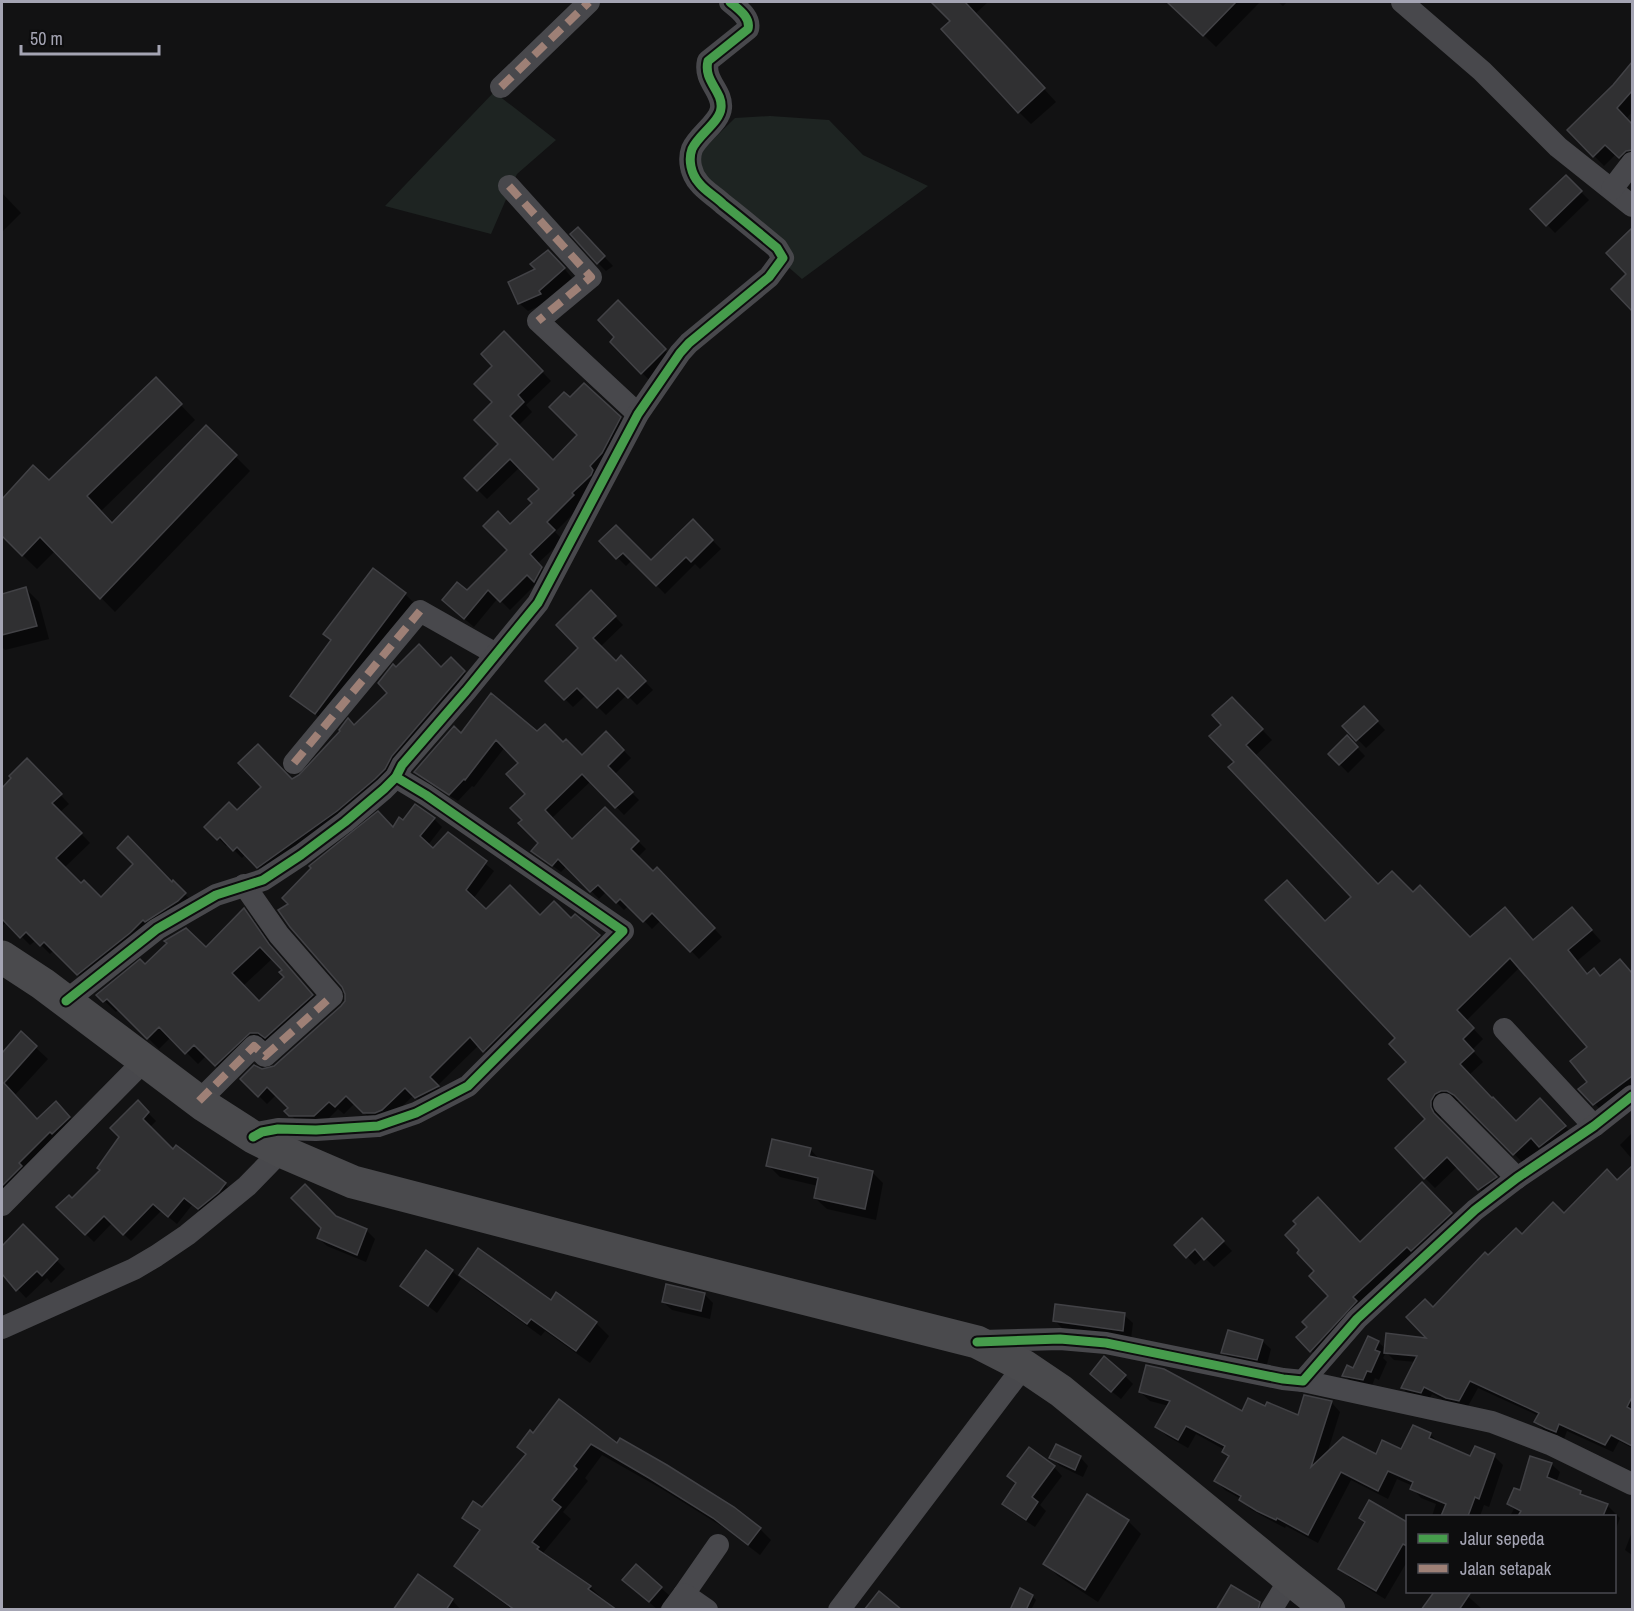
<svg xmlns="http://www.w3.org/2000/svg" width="1634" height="1611" font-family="'Archivo Narrow',sans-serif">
  <rect width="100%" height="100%" fill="#121213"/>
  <g fill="#1e2422">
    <path d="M494 92 556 140 517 174 491 234 385 206Z"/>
    <path d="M770 116 829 120 863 155 928 186 802 279 680 172 735 118Z"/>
  </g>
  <g fill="#0007" fill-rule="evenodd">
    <path d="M933 2H988L975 14 1056 102 1031 124 1019 112 952 21Z"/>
    <path d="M1176 2H1260L1216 47 1173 5Z"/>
    <path d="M1278 2H1287L1283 6Z"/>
    <path d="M1632 65V112L1626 119 1632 125V165L1630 167 1616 154 1604 166 1569 130 1614 86Z"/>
    <path d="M1566 177 1589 200 1555 233 1532 209Z"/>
    <path d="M2 193 21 213 2 232Z"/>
    <path d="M578 229 613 266 606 271 598 263Z"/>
    <path d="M1631 232 1632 234V309L1613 289 1628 274Z"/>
    <path d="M557 260 572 278 547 300 548 302 528 311 519 303Z"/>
    <path d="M618 302 676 362 654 385 612 342 616 337Z"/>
    <path d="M504 333 551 381 526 405 532 412 518 426 553 462 580 435 570 399 620 418 629 427 582 505 555 532 563 540 537 564 550 577 537 583 510 610 498 598 474 627 453 609 509 550 510 526 534 503 541 489 520 467 487 499 466 478 500 444 494 402V366Z"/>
    <path d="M156 379 195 420 101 511 113 525 206 427 250 471 115 612 55 551 37 569 2 535V501L33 467 49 482Z"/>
    <path d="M693 521 721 549 700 569 695 564 665 594 632 560 626 566 601 541 651 563Z"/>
    <path d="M26 589 39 602 49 639 5 650 2 647V596Z"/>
    <path d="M591 592 623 625 600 647 616 663 621 657 653 690 637 705 627 695 606 715 586 695 573 707 547 681 581 648Z"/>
    <path d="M405 594 413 602 324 721 292 696 332 641 325 634Z"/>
    <path d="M451 659 472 680 399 764 266 875 246 854 242 858 228 844 226 846 207 827 305 773 389 693 396 669H441Z"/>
    <path d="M1232 699 1272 740 1255 756 1378 886 1413 894 1470 939 1534 941 1572 909 1601 941 1577 961 1588 975 1601 977 1620 961 1632 974V1093L1605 1114 1580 1089 1589 1082V1047L1520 967 1466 1021 1483 1039 1472 1050 1483 1062 1469 1075 1516 1123 1551 1110 1575 1137 1551 1156 1542 1147 1524 1164 1465 1104 1459 1101H1452L1441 1112V1118L1444 1125 1506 1188 1490 1200 1458 1166 1435 1188 1425 1178 1427 1119 1408 1062 1397 1038 1325 923 1353 897 1236 762 1223 725Z"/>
    <path d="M1364 708 1385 730 1366 748 1345 726Z"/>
    <path d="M537 733 563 744 582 757 606 733 631 758 614 775 639 800 624 815 591 781 552 818 572 841 605 809 646 849 637 858 653 873 657 869 722 937 699 959 661 920 652 929 629 905 624 910 606 892 599 899 567 866 561 872 533 851 540 843 524 820 527 794 520 763 505 747 474 787 472 786 458 801 424 780 416 772 461 735Z"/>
    <path d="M1347 737 1365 756 1348 773 1330 754Z"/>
    <path d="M27 760 69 804 60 812 90 843 64 868 81 885 101 898 173 883 194 903 87 983 54 950 50 954 36 940 30 945 7 922 2 926V790Z"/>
    <path d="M434 819 442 827 428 845 433 850 449 834 494 871 473 899 486 911 571 920 575 916 607 944 493 1059 479 1045 437 1086 445 1095 424 1106 414 1095 390 1118 372 1121 355 1103 344 1114 338 1109 323 1124 299 1123 287 1111 290 1108 277 1094 267 1104 242 1079 275 1067 342 1007 346 1000 394 829 404 822Z"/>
    <path d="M244 910 255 922 280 957 324 1007 227 1077 206 1056 198 1064 171 1037 159 1049 119 1009 116 1012 98 995 145 966 206 949ZM273 958 284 970 286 977 259 1003 243 986Z"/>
    <path d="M21 1034 48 1059 14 1096 37 1121 56 1103 81 1129 2 1212V1162L3 1160 2 1158V1126L6 1122 2 1117V1055Z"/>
    <path d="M138 1103 156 1121 150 1127 173 1151 225 1184 232 1192 207 1216 192 1205 177 1224 161 1211 131 1241 112 1223 94 1242 58 1207 72 1200 101 1170 122 1137Z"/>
    <path d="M1632 1133V1159L1620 1145Z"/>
    <path d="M810 1149 821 1161 872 1172 883 1183 876 1220 827 1209 815 1198 818 1186 780 1177 768 1165Z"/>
    <path d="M1632 1168V1448L1619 1441 1613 1452 1567 1431 1564 1439 1544 1430 1536 1422 1539 1416 1478 1388 1467 1408 1455 1406 1432 1394 1429 1400 1410 1396 1403 1388 1416 1362 1394 1360 1386 1352 1383 1358 1387 1362 1379 1380 1375 1378 1371 1388 1353 1384 1344 1375 1354 1370 1378 1342 1386 1349 1430 1340 1433 1309 1488 1257 1522 1236 1564 1215 1617 1182Z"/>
    <path d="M1422 1184 1460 1223 1320 1360 1299 1337 1310 1327 1360 1244Z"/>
    <path d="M336 1218 367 1231 375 1239 366 1262 327 1246 318 1238Z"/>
    <path d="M1202 1220 1232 1251 1214 1267 1204 1257 1195 1265 1176 1245Z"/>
    <path d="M23 1227 65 1269 51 1283 47 1278 26 1298 2 1272V1241L5 1245Z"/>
    <path d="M452 1271 461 1279 437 1313 402 1286Z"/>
    <path d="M461 1275 551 1302 596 1323 609 1336 590 1363 545 1331 541 1336 474 1288Z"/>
    <path d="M667 1286 705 1295 713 1303 710 1319 672 1310 663 1302Z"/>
    <path d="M1124 1315 1133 1323 1131 1339 1063 1329 1054 1320Z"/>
    <path d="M1262 1341 1271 1349 1266 1368 1232 1361 1223 1352Z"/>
    <path d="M1125 1376 1133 1384 1121 1399 1100 1382Z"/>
    <path d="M1140 1392 1243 1413 1265 1408 1298 1418 1331 1402 1340 1412 1327 1454 1376 1456 1402 1451 1430 1434 1440 1444 1471 1458 1494 1456 1503 1465 1489 1507 1484 1505 1480 1516H1432L1436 1504 1421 1498 1412 1488 1413 1486 1397 1479 1388 1499 1351 1480 1318 1543 1286 1526 1285 1528 1268 1519 1250 1509 1241 1499 1225 1490 1216 1481 1229 1458 1224 1452 1225 1450 1196 1434 1188 1448 1167 1436 1157 1427 1169 1406 1150 1401Z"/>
    <path d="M533 1435 617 1445 760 1529 771 1540 760 1555 726 1529 662 1489 602 1455 585 1478 588 1481 563 1512 571 1519 543 1553 590 1587 615 1610H513L468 1577 456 1566 480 1532 464 1518 483 1509 527 1455 519 1447Z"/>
    <path d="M1051 1457H1080L1088 1466 1083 1477 1060 1466Z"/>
    <path d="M1551 1464 1560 1472 1556 1483 1567 1492 1558 1516H1510L1514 1509 1509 1504Z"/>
    <path d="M1054 1467 1062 1476 1040 1505 1046 1511 1035 1527 1012 1512 1004 1503 1017 1484 1009 1476Z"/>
    <path d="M1583 1497 1607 1505 1620 1518 1614 1534V1516H1577Z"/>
    <path d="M1370 1502 1408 1523V1560L1385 1599 1349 1577 1340 1568 1366 1523 1360 1518Z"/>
    <path d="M1128 1521 1141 1534 1098 1602 1058 1576 1045 1563Z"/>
    <path d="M1632 1532V1555L1625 1550Z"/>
    <path d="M419 1576 452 1600 461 1610H393Z"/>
    <path d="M633 1588H661L670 1596 658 1610Z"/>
    <path d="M1435 1592H1463L1482 1609 1423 1610Z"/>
    <path d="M1032 1596 1036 1600 1031 1610H1015Z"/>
  </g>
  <g fill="#303032" stroke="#424246" stroke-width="1.5" fill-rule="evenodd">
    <path d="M931 2H965L1045 88 1018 113 941 29 950 21Z"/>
    <path d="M1167 2H1236L1203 36Z"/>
    <path d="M1632 62V91L1617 108 1632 124V150L1626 151 1619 158 1605 145 1593 157 1567 130 1613 85Z"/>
    <path d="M1566 175 1582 191 1546 226 1530 209Z"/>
    <path d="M578 227 605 256 597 264 570 234Z"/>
    <path d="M1632 228V311L1611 289 1626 274 1606 253Z"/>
    <path d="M548 250 565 268 539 291 541 294 518 304 508 282 535 269 530 264Z"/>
    <path d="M618 300 666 349 641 374 610 342 614 337 598 320Z"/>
    <path d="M504 331 543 371 518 395 524 402 510 416 553 460 577 435 549 407 564 392 570 397 584 383 621 417 602 453 590 466 593 470 591 475 572 493 574 495 547 522 555 530 530 554 542 567 534 582 527 575 500 602 488 590 464 619 442 600 457 582 467 590 507 550 483 526 498 511 510 524 532 503 528 499 539 489 510 459 477 491 464 478 498 444 474 420 492 402 474 384 492 366 481 354Z"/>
    <path d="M156 377 182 404 87 496 112 523 206 425 237 455 100 599 40 537 22 556 2 536V499L33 465 49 480Z"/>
    <path d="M693 519 713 540 691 562 686 557 656 586 623 553 616 559 599 541 616 525 651 560Z"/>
    <path d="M373 568 406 593 315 714 290 696 331 640 323 634Z"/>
    <path d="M26 587 37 626 2 635V594Z"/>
    <path d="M591 590 616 616 593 638 616 661 621 655 646 681 628 698 618 688 597 708 577 688 564 700 545 681 578 648 556 625Z"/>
    <path d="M419 644 441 667 451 657 465 671 392 756 385 769 375 779 337 811 257 868 237 847 233 851 220 837 217 840 204 827 229 802 237 810 261 787 238 763 258 744 292 779 299 775 340 731 339 730 348 718 354 725 387 693 378 683 393 664 396 667Z"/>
    <path d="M491 693 537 731 545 724 563 742 566 739 582 755 606 731 624 750 608 766 633 792 615 808 582 774 545 810 572 839 605 807 639 841 631 849 653 871 657 867 715 928 690 952 652 913 643 922 620 899 616 903 598 885 590 892 558 859 552 866 531 851 538 843 518 823 522 820 510 808 525 794 506 774 518 763 496 740 465 780 464 779 449 795 414 772 454 726 461 733Z"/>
    <path d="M1232 697 1263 729 1246 745 1378 884 1392 871 1413 892 1420 885 1470 937 1505 907 1533 940 1572 907 1592 930 1568 950 1587 974 1594 968 1600 976 1620 959 1632 973V1076L1593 1105 1578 1089 1587 1082 1570 1061 1587 1047 1510 958 1457 1010 1474 1028 1463 1039 1474 1051 1460 1064 1492 1098 1493 1097 1516 1121 1540 1098 1566 1126 1539 1147 1531 1138 1513 1155 1454 1095 1447 1091H1441L1435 1094 1431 1101V1107L1434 1113 1497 1177 1478 1190 1447 1157 1424 1179 1395 1148 1425 1119 1388 1079 1406 1062 1389 1044 1395 1038 1265 900 1287 880 1325 921 1351 897 1228 767 1234 762 1209 736 1221 725 1212 715Z"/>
    <path d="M1364 706 1378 721 1356 741 1342 726Z"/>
    <path d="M1347 735 1358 747 1339 765 1328 754Z"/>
    <path d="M27 758 62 794 52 803 82 833 56 858 81 883 84 880 101 897 133 864 117 848 128 836 172 882 173 880 186 893 178 901 145 922 143 920 130 933 77 975 44 942 40 946 26 932 20 938 2 919V788L11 778 9 776Z"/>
    <path d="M415 804 435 818 420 836 433 848 448 832 487 861 466 890 486 909 510 885 540 915 554 901 571 918 575 914 600 935 483 1052 470 1037 430 1077 439 1086 415 1098 405 1088 382 1110 375 1113H363L346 1096 335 1107 329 1102 314 1116H289L284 1111 288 1108 267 1087 258 1097 240 1079 254 1065 262 1069 274 1066 341 1006 345 1001V994L342 987 290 927 278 910 288 904 282 898 311 868 309 866 378 811 393 827 399 817 403 820Z"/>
    <path d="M244 908 269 944 313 995 265 1038 258 1033H250L215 1066 194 1045 185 1054 159 1027 147 1039 107 999 103 1002 96 995 140 959 145 964 167 943 164 941 186 928 206 947ZM260 947 282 970 279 972 284 977 259 1001 232 973Z"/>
    <path d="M21 1031 37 1046 4 1083 37 1119 56 1101 70 1117 52 1134 50 1132 19 1163 22 1166 2 1186V1053Z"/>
    <path d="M138 1100 149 1112 143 1119 173 1149 176 1145 226 1183 219 1192 198 1209 184 1198 168 1217 153 1204 123 1235 104 1216 85 1235 56 1207 69 1195 72 1198 100 1170 97 1168 119 1137 110 1128Z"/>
    <path d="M772 1139 811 1148 809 1156 873 1171 865 1209 814 1198 818 1178 766 1166Z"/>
    <path d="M1632 1166V1397L1627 1407 1632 1410V1446L1611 1435 1605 1445 1559 1424 1556 1432 1546 1428 1534 1422 1539 1413 1470 1381 1459 1401 1446 1398 1424 1387 1421 1393 1401 1388 1417 1356 1384 1353 1386 1333 1426 1338 1406 1317 1425 1299 1433 1307 1485 1252 1488 1255 1516 1228 1522 1234 1553 1202 1564 1213 1607 1169 1617 1180Z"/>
    <path d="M1422 1182 1452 1213 1411 1251 1407 1247 1353 1297 1357 1301 1310 1352 1296 1337 1307 1327 1302 1322 1328 1296 1309 1276 1314 1271 1297 1253 1299 1250 1285 1235 1296 1224 1293 1221 1318 1197 1360 1242Z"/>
    <path d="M305 1184 336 1216 367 1229 357 1255 317 1238 321 1228 291 1198Z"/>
    <path d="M1202 1218 1224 1241 1204 1260 1195 1249 1186 1258 1174 1245Z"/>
    <path d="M23 1224 58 1259 42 1276 37 1271 16 1291 2 1274V1246Z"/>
    <path d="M478 1248 551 1300 556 1292 597 1322 576 1351 531 1319 527 1324 459 1275Z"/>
    <path d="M426 1250 453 1270 428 1306 400 1286Z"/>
    <path d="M666 1284 705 1293 701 1311 662 1302Z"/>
    <path d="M1055 1304 1125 1313 1123 1331 1053 1321Z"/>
    <path d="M1228 1330 1263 1340 1257 1360 1221 1353Z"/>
    <path d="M1368 1336 1379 1341 1375 1350 1380 1352 1371 1372 1367 1371 1363 1380 1342 1376 1347 1365 1353 1368Z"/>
    <path d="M1104 1356 1126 1375 1111 1392 1090 1374Z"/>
    <path d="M1146 1365 1164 1369 1242 1411 1248 1398 1265 1406 1267 1402 1298 1415 1304 1395 1332 1401 1311 1467 1343 1437 1376 1454 1382 1440 1401 1449 1413 1425 1431 1433 1429 1438 1470 1456 1475 1446 1495 1454 1479 1499 1475 1497 1468 1516H1441L1446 1504 1410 1489 1413 1482 1388 1471 1378 1491 1341 1472 1308 1535 1277 1518 1276 1520 1257 1511 1239 1500 1241 1496 1214 1481 1229 1456 1222 1452 1225 1446 1186 1426 1178 1440 1155 1427 1170 1401 1139 1392Z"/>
    <path d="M559 1399 617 1443 620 1438 667 1465 734 1507 761 1528 748 1545 713 1518 649 1478 591 1444 574 1466 577 1469 552 1500 561 1507 532 1542 539 1547 537 1549 591 1586 588 1589 617 1610H515L454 1566 480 1530 462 1518 473 1501 482 1507 526 1454 517 1447 530 1430 533 1433Z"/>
    <path d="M1056 1444 1081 1456 1075 1470 1049 1458Z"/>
    <path d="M1029 1447 1055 1466 1032 1497 1038 1502 1026 1520 1002 1504 1016 1483 1007 1476Z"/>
    <path d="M1530 1456 1552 1463 1547 1477 1581 1491 1580 1494 1608 1504 1603 1516H1518L1521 1511 1507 1504 1514 1488 1520 1490Z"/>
    <path d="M1087 1494 1129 1520 1085 1590 1043 1564Z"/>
    <path d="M1369 1500 1407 1522V1546L1403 1544 1376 1591 1338 1569 1365 1522 1359 1518Z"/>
    <path d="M636 1564 662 1587 649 1602 622 1580Z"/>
    <path d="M418 1574 453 1599 446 1610H393Z"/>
    <path d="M1231 1585 1260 1602 1258 1610H1216Z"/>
    <path d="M1020 1588 1033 1595 1026 1610H1010Z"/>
    <path d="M879 1591 902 1610H864Z"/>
    <path d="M1434 1592H1471L1459 1610H1421Z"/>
  </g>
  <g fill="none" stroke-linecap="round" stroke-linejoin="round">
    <g stroke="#48484c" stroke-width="22">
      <path d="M1402 2 1482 71 1558 147 1632 206"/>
      <path d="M501 87 589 2"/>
      <path d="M509 186 591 277 538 321 638 414"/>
      <path d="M1612 189 1632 163"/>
      <path d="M294 763 420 611 496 654"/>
      <path d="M66 1001 157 929 216 895 263 880 301 855 345 822 384 789 396 777 402 765 466 691 538 603 638 414 680 353 689 343 769 277 783 258 777 248C759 233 741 218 723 204 716 197 705 191 699 183 691 174 688 160 692 149 698 135 720 122 721 108 723 91 703 81 708 61L748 29C751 17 738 9 730 2"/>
      <path d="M1504 1029 1594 1126"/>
      <path d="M199 1101 254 1046 265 1056 332 996 279 935 244 885"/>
      <path d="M1444 1104 1517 1178"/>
      <path d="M253 1137 262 1132 278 1129 316 1130 378 1126 416 1113 468 1086 623 931 426 795 396 777"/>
      <path d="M2 1205 145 1060"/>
      <path d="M2 1328 134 1269 156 1256 187 1235 247 1186 281 1151"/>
      <path d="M982 1341 1060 1339 1106 1343 1283 1379 1303 1381 1357 1319 1475 1210 1517 1178 1594 1126 1632 1096"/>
      <path d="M1303 1381 1492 1422 1552 1445 1632 1484"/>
      <path d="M684 1594 718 1545"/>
      <path d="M672 1610 684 1594 707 1610"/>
      <path d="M839 1610 1024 1366"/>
      <path d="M1271 1610 1290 1579"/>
    </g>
    <path stroke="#4a4a4d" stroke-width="33" d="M2 957 43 984 205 1106 253 1137 281 1151 353 1182 660 1262 977 1342 1024 1366 1061 1391 1290 1579 1329 1610"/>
    <g stroke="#9e8076" stroke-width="8" stroke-dasharray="15 8" stroke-linecap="butt">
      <path d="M501 87 589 2"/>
      <path d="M509 186 591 277 538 321"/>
      <path d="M294 763 420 611"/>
      <path d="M199 1101 254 1046 265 1056 332 996"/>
    </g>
    <defs>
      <g id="cycleway">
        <path d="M66 1001 157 929 216 895 263 880 301 855 345 822 384 789 396 777 402 765 466 691 538 603 638 414 680 353 689 343 769 277 783 258 777 248C759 233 741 218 723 204 716 197 705 191 699 183 691 174 688 160 692 149 698 135 720 122 721 108 723 91 703 81 708 61L748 29C751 17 738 9 730 2"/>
        <path d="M253 1137 262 1132 278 1129 316 1130 378 1126 416 1113 468 1086 623 931 426 795 396 777"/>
        <path d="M977 1342 1060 1339 1106 1343 1283 1379 1303 1381 1357 1319 1475 1210 1517 1178 1594 1126 1632 1096"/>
      </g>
    </defs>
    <use href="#cycleway" stroke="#0d0d0e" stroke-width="13"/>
    <use href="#cycleway" stroke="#469c4c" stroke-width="9"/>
  </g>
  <rect width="1634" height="1611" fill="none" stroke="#a4a4b3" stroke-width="6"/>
  <rect x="1406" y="1515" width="210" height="78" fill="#0d0d0e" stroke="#494950" stroke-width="1.5"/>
  <rect x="1418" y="1534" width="30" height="9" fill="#469c4c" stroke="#494950" stroke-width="1.5"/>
  <text x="1460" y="1545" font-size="18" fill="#a4a4b3">Jalur sepeda</text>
  <rect x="1418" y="1564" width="30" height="9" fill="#9e8076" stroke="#494950" stroke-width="1.5"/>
  <text x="1460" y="1575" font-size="18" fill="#a4a4b3">Jalan setapak</text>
  <path d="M21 45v9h138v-9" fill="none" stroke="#a4a4b3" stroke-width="3"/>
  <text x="30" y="45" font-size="18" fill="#a4a4b3" stroke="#0d0d0e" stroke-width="4.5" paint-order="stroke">50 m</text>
</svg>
